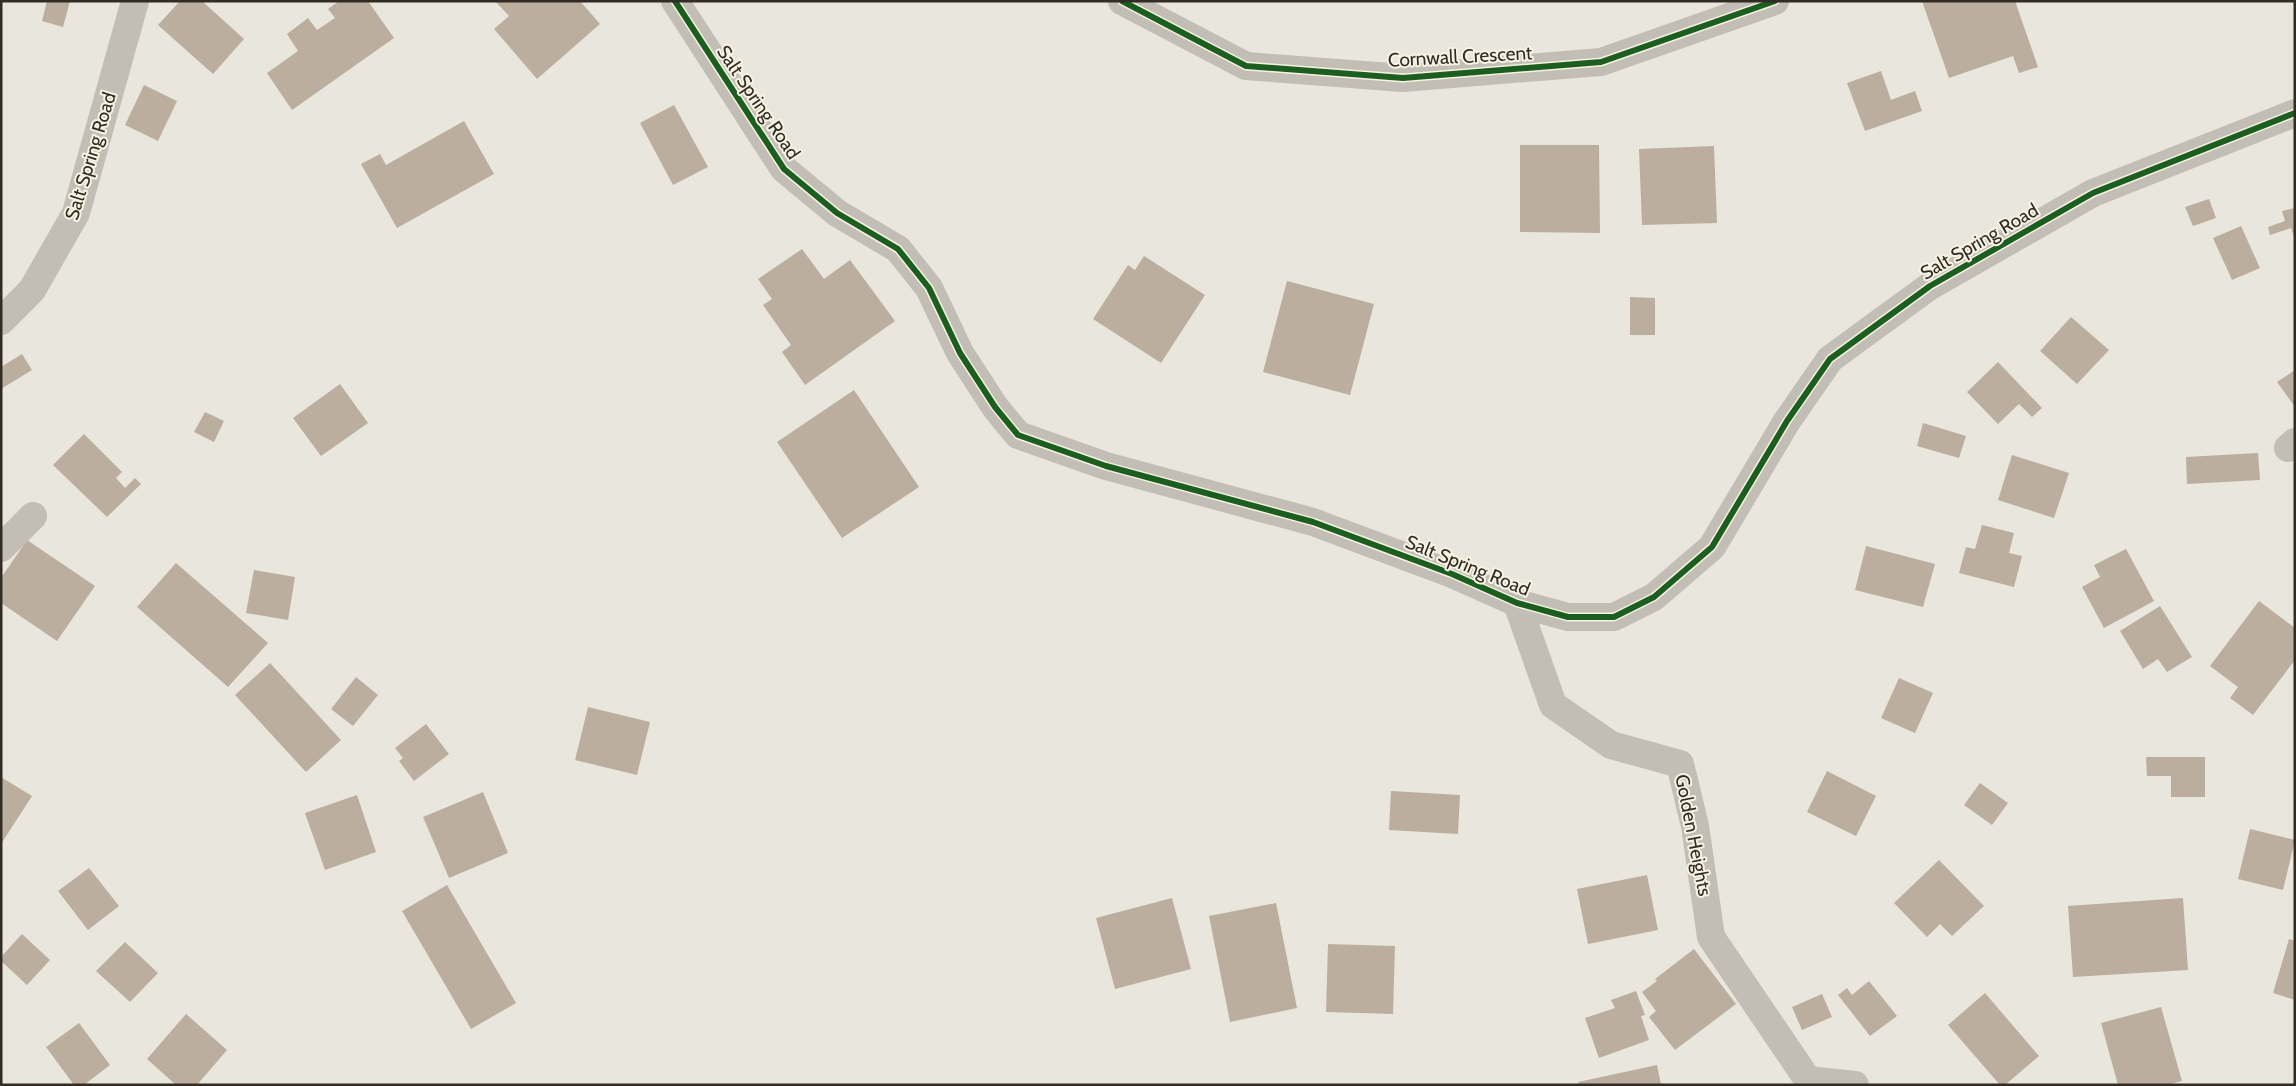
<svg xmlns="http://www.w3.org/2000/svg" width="2296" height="1086" font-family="Cabin,sans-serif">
  <rect width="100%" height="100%" fill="#e9e6dd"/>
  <g fill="#bcae9f">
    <path d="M47 1H70L63 27 42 21Z"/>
    <path d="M180 1H202L244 39 213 74 158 25Z"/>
    <path d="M339 1H368L394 38 292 110 267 73 298 51 287 34 308 18 317 30 335 18 328 9Z"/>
    <path d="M495 1H580L600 24 537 79 494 29 509 16Z"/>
    <path d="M1922 1H2015L2038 67 2019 73 2013 56 1949 78Z"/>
    <path d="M1881 71 1891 100 1915 91 1922 111 1865 131 1847 83Z"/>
    <path d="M144 85 177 101 158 141 125 125Z"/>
    <path d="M674 105 708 167 673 185 640 123Z"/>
    <path d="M464 121 494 174 397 228 361 164 380 154 386 165Z"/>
    <path d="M1520 145H1599L1600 233 1520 232Z"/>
    <path d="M1714 146 1717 223 1642 225 1639 149Z"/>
    <path d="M2209 199 2216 218 2193 226 2185 207Z"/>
    <path d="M2295 208V239L2291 228 2270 235 2268 227 2285 221 2282 211Z"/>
    <path d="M2241 226 2260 268 2232 280 2213 238Z"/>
    <path d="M802 249 824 279 850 260 895 321 805 385 782 352 791 345 763 305 772 299 758 279Z"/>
    <path d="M1144 256 1205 295 1161 363 1093 319 1128 265 1135 270Z"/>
    <path d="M1287 281 1374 304 1350 395 1263 372Z"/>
    <path d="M1630 297 1655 298V335H1630Z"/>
    <path d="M2071 317 2109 350 2077 384 2040 351Z"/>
    <path d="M22 354 32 370 1 389V367Z"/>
    <path d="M1998 362 2042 408 2032 417 2019 404 1998 424 1967 392Z"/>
    <path d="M2295 370V407L2277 382Z"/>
    <path d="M340 384 368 423 321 456 293 418Z"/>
    <path d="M854 390 919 487 842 538 777 442Z"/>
    <path d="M205 412 224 421 214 442 194 432Z"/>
    <path d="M1923 423 1966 436 1959 458 1917 446Z"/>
    <path d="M84 434 122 472 116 478 125 488 135 478 141 484 107 517 53 465Z"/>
    <path d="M2258 453 2260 480 2187 484 2186 457Z"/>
    <path d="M2012 455 2069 473 2054 518 1998 500Z"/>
    <path d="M1982 525 2014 533 2009 553 2022 556 2014 587 1959 573 1966 547 1975 549Z"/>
    <path d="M27 540 95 586 57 641 1 603V578Z"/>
    <path d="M1866 546 1935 564 1923 607 1855 590Z"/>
    <path d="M2126 549 2154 601 2104 628 2082 587 2100 577 2094 565Z"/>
    <path d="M176 563 268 643 228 687 137 607Z"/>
    <path d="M254 570 295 577 288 620 246 613Z"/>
    <path d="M2259 601 2295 628V660L2253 715 2230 698 2238 687 2210 666Z"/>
    <path d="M2160 606 2192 657 2167 672 2158 659 2143 669 2120 631Z"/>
    <path d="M270 663 341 740 306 772 235 695Z"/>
    <path d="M356 677 378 695 353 726 331 709Z"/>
    <path d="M1899 678 1933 693 1915 733 1881 718Z"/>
    <path d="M588 707 650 722 637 775 575 760Z"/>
    <path d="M426 724 449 754 414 781 399 761 403 758 395 748Z"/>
    <path d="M2146 757H2205V797H2171V776H2147Z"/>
    <path d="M1827 771 1876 796 1856 836 1807 812Z"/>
    <path d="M1 777 32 796 1 844Z"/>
    <path d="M1980 783 2008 803 1992 825 1964 805Z"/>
    <path d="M1391 791 1460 795 1458 834 1389 830Z"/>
    <path d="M483 792 508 853 449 878 423 817Z"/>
    <path d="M357 795 376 852 325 870 305 813Z"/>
    <path d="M2250 829 2295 840 2283 890 2238 879Z"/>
    <path d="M1939 860 1984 906 1952 936 1940 924 1927 937 1894 903Z"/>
    <path d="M89 868 119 906 88 930 58 891Z"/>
    <path d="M1647 875 1658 930 1588 944 1577 889Z"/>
    <path d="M447 885 516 1003 471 1029 402 911Z"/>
    <path d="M1172 898 1191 969 1115 989 1096 918Z"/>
    <path d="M2183 898 2188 970 2073 977 2068 906Z"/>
    <path d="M1276 903 1297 1008 1230 1022 1209 916Z"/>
    <path d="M22 934 50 960 27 985 1 961V957Z"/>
    <path d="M2289 939 2295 941V1000L2273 993Z"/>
    <path d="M125 942 158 973 130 1002 96 971Z"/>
    <path d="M1328 944 1395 946 1393 1014 1326 1012Z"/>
    <path d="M1694 949 1736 1004 1675 1050 1649 1017 1656 1011 1642 992 1657 981 1655 979Z"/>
    <path d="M1869 981 1897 1016 1870 1036 1838 995 1847 988 1852 995Z"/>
    <path d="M1636 991 1645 1015 1641 1016 1649 1040 1599 1058 1585 1018 1615 1008 1611 1000Z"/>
    <path d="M1985 993 2039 1056 2005 1085H2000L1948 1025Z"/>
    <path d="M1822 994 1832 1017 1802 1030 1792 1007Z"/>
    <path d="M2161 1007 2182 1081 2166 1085H2118L2101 1023Z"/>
    <path d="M186 1014 227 1050 197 1085H176L147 1059Z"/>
    <path d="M79 1023 110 1065 84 1085H74L46 1047Z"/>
    <path d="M1657 1065 1661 1085H1579L1578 1082Z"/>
  </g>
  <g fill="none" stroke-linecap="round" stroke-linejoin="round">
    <g stroke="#c2beb5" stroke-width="28">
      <path d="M675 1 784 169 837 213 898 249 929 288 960 353 995 407 1018 435 1106 466 1313 522 1452 574 1517 603 1568 617H1614L1654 597 1712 547 1787 421 1830 359 1930 286 2093 193 2295 113"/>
      <path d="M1122 1 1246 66 1403 78 1601 62 1775 1"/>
      <path d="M1 321 32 290 76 213 135 1"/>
      <path d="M2288 448 2295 442"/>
      <path d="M1 548 33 516"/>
      <path d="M1517 603 1553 705 1611 745 1680 764 1695 826 1711 937 1808 1080 1855 1085"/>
    </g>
    <defs>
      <g id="cycleway">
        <path d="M675 1 784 169 837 213 898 249 929 288 960 353 995 407 1018 435 1106 466 1313 522 1452 574 1517 603 1568 617H1614L1654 597 1712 547 1787 421 1830 359 1930 286 2093 193 2295 113"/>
        <path d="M1122 1 1246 66 1403 78 1601 62 1775 1"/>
      </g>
    </defs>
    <use href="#cycleway" stroke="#f7f2e2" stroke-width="9"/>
    <use href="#cycleway" stroke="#1b5e20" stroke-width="6"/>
  </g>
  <g text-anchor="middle" stroke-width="4" stroke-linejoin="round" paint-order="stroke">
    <g font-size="19" fill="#322c25" stroke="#f7f2e2">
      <text transform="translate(1460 56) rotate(-3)" y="7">Cornwall Crescent</text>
      <text transform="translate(759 102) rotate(56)" y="7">Salt Spring Road</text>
      <text transform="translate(90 156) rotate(-73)" y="7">Salt Spring Road</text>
      <text transform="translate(1979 241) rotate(-30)" y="7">Salt Spring Road</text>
      <text transform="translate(1468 565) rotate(22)" y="7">Salt Spring Road</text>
      <text transform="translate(1694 835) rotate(79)" y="7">Golden Heights</text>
    </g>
  </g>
  <rect width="2296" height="1086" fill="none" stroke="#322c25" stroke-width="5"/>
</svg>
